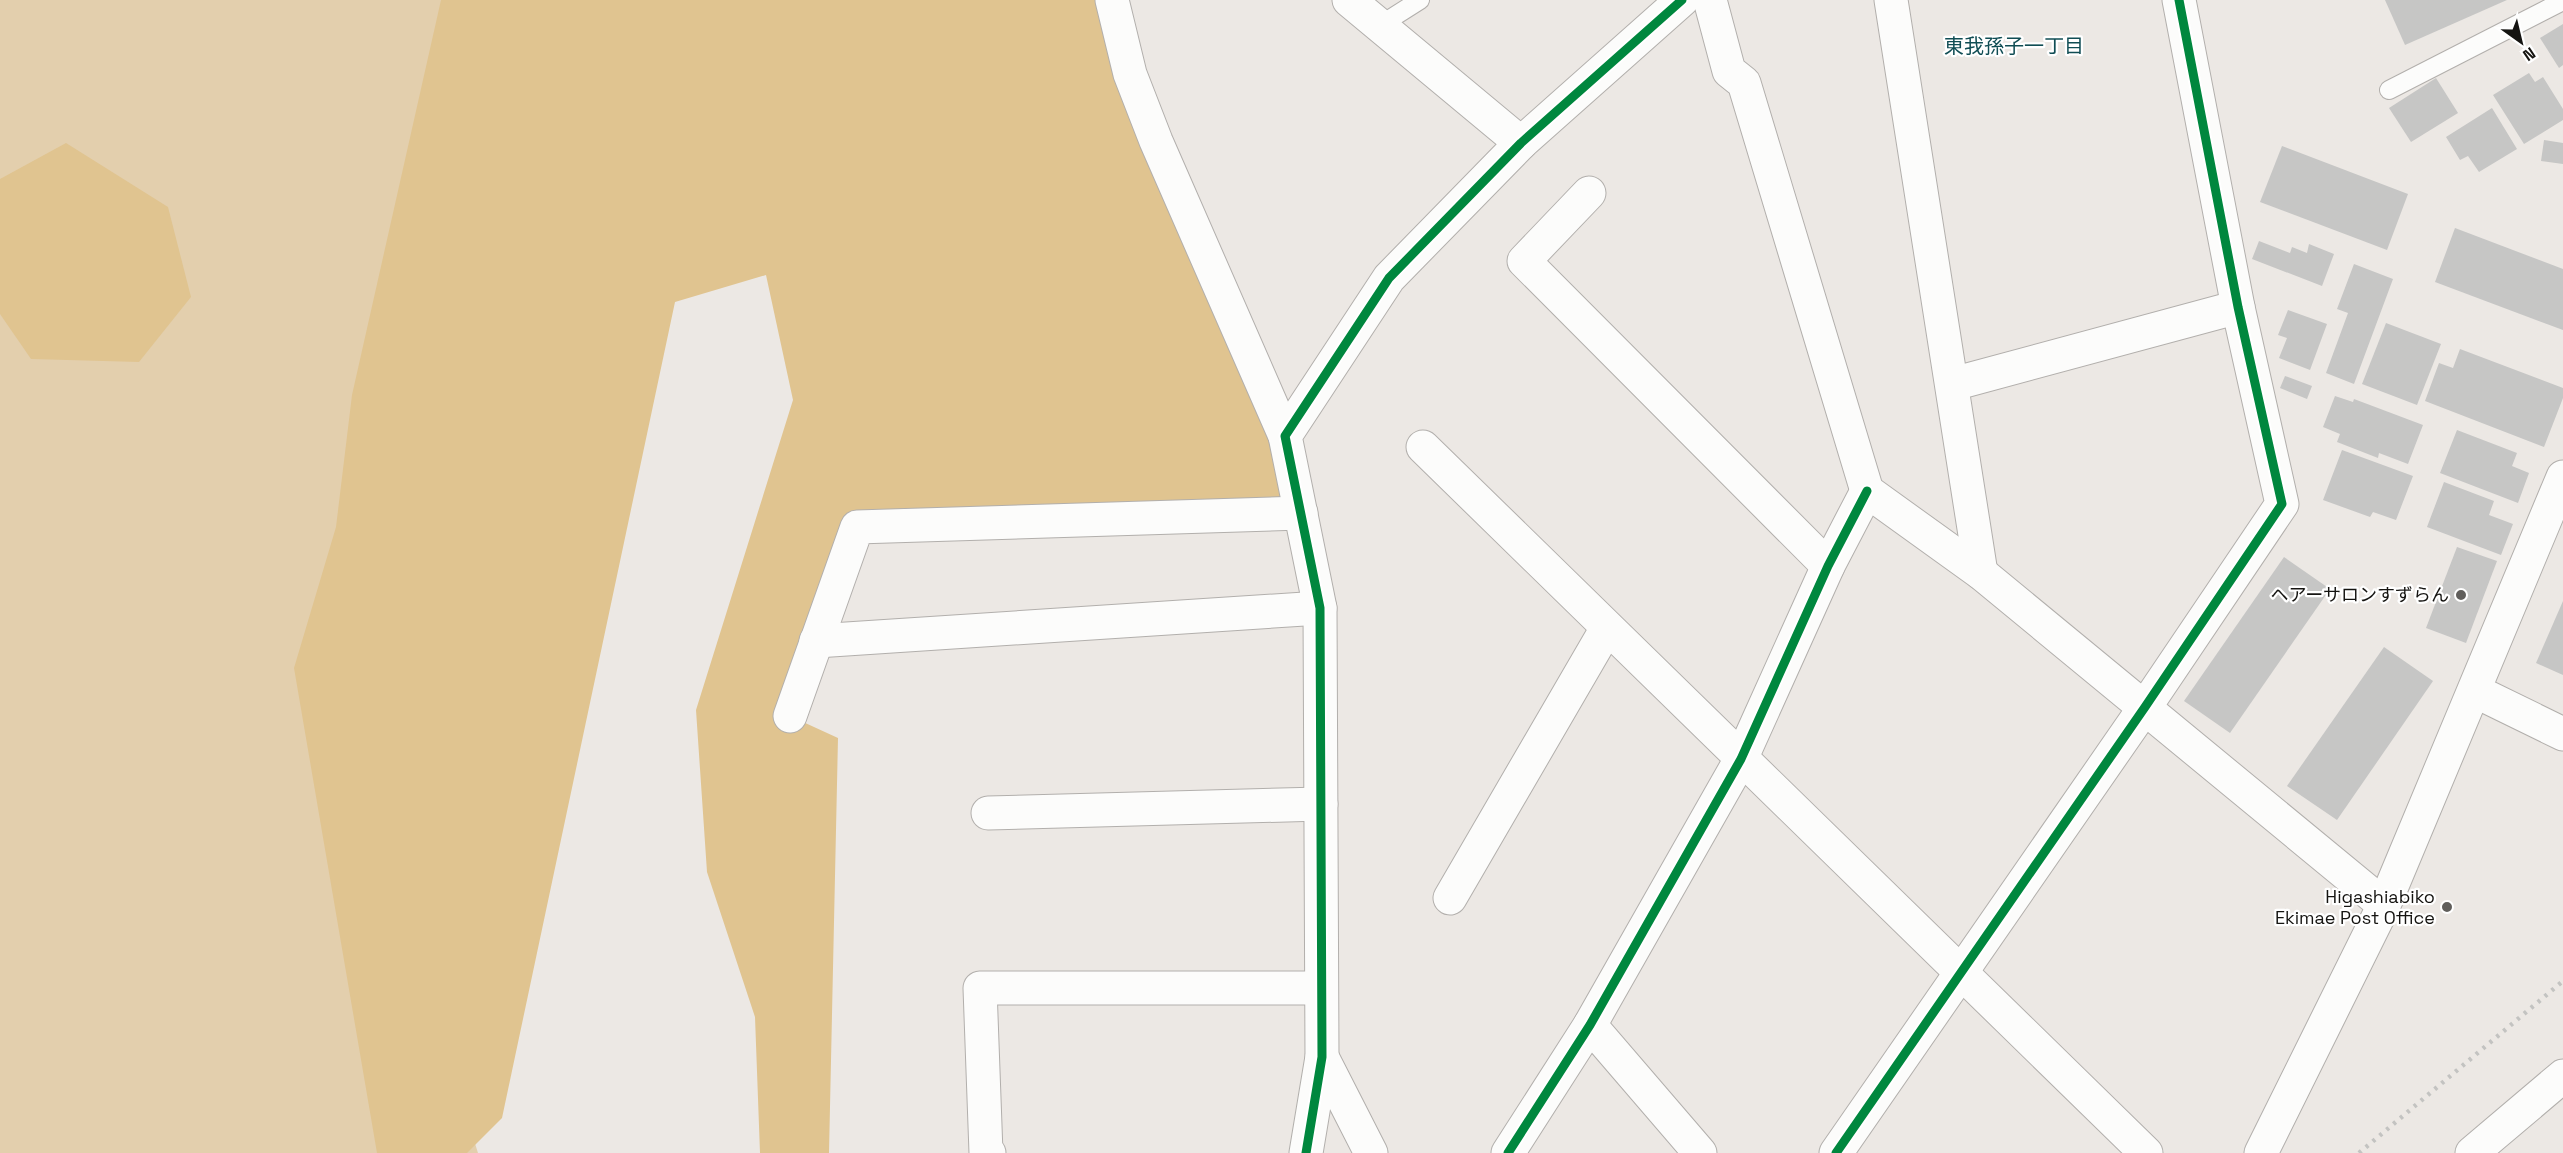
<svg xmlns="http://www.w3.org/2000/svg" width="2563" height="1153" font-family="'Space Grotesk','Noto Sans JP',sans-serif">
  <rect width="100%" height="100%" fill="#ece8e4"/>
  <path fill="#e3cfad" d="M0 0H538L344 726 478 1153H0Z"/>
  <g fill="#e0c490">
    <path d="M441 0H1112L1301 513 857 528 790 716 838 738 829 1153H760L755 1017 707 872 696 710 793 400 766 275 675 302 502 1118 467 1153H377L294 668 336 527 352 395Z"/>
    <path d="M66 143 168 207 191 297 139 362 31 359 0 314V179Z"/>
  </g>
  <g fill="#c6c6c5">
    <path d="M2385 0H2507L2405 45Z"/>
    <path d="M2563 24V65L2559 68 2540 38Z"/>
    <path d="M2529 73 2535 82 2543 77 2563 109V120L2524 144 2493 95Z"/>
    <path d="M2436 78 2458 113 2411 142 2389 108Z"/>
    <path d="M2492 108 2517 149 2479 172 2468 156 2460 160 2446 137Z"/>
    <path d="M2544 140 2563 143V164L2541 161Z"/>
    <path d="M2282 146 2408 194 2387 250 2260 202Z"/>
    <path d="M2455 228 2563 269V330L2435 282Z"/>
    <path d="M2259 241 2290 253 2292 247 2307 253 2309 244 2334 254 2322 286 2252 259Z"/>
    <path d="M2354 264 2393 279 2354 384 2326 373 2348 313 2337 309Z"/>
    <path d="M2288 310 2327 324 2310 370 2279 358 2287 338 2278 335Z"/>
    <path d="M2386 323 2441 344 2417 405 2362 384Z"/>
    <path d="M2460 349 2563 388V398L2544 447 2425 401 2439 363 2453 368Z"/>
    <path d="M2285 376 2312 386 2307 399 2280 388Z"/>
    <path d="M2335 396 2353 402 2354 399 2423 425 2408 464 2379 453 2378 458 2337 442 2340 434 2323 427Z"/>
    <path d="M2457 430 2517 453 2512 466 2529 473 2518 503 2440 473Z"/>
    <path d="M2342 450 2413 476 2396 520 2373 512 2370 517 2323 500Z"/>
    <path d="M2444 482 2494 501 2489 515 2513 524 2501 555 2427 527Z"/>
    <path d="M2457 547 2497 561 2466 643 2426 628Z"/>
    <path d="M2284 557 2330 589 2230 733 2184 701Z"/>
    <path d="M2563 601V675L2536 663Z"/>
    <path d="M2384 647 2433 681 2337 820 2287 786Z"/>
  </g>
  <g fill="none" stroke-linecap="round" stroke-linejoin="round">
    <defs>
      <g id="lane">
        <path d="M1379 26 1420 0"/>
        <path d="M2389 90 2563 1"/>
      </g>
      <g id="street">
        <path d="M1112 0 1130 74 1156 141 1285 436"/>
        <path d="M1349 0 1521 143"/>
        <path d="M1710 0 1729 71 1744 83 1867 491 1981 573 2384 905"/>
        <path d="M1891 0 1981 573"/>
        <path d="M1589 193 1524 261 1828 566"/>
        <path d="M1953 384 2238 307"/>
        <path d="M1423 447 2146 1153"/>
        <path d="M816 641 1320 608"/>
        <path d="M2475 691 2563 734"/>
        <path d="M790 716 857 527 1301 513"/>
        <path d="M988 813 1321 804"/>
        <path d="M1450 898 1607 628"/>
        <path d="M1590 1025 1700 1153"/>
        <path d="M1322 1057 1371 1153"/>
        <path d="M989 1153H986L980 988H1321"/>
        <path d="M1306 1153 1322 1057 1320 608 1285 436 1389 278 1521 143 1682 0"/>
        <path d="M1508 1153 1590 1025 1741 759 1828 566 1867 491"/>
        <path d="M1836 1153 2145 707 2282 504 2238 307 2179 0"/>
        <path d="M2261 1153 2384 905 2563 477"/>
        <path d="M2472 1153 2563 1076"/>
      </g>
    </defs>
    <use href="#lane" stroke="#b2afac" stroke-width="20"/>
    <use href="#street" stroke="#b2afac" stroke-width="35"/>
    <use href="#lane" stroke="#fcfcfb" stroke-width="18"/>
    <use href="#street" stroke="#fcfcfb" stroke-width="33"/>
    <path stroke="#c3c3c1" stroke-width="4.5" stroke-dasharray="3 6" stroke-linecap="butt" d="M2359 1153 2563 981"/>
    <defs>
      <g id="cycleway">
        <path d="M1306 1153 1322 1057 1320 608 1285 436 1389 278 1521 143 1682 0"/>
        <path d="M1508 1153 1590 1025 1741 759 1828 566 1867 491"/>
        <path d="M1836 1153 2145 707 2282 504 2238 307 2179 0"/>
      </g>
    </defs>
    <use href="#cycleway" stroke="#fff" stroke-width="13"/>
    <use href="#cycleway" stroke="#00873e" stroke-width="9"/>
  </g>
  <g fill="#605e5b" stroke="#fff" stroke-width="2">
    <circle cx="2461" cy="595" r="6"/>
    <circle cx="2447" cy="907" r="6"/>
  </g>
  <g text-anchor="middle" stroke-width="4.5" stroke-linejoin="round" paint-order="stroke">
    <g font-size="18" fill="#151411" stroke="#fff" text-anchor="end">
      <text x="2449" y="601">ヘアーサロンすずらん</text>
      <text x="2435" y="903">Higashiabiko<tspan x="2435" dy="21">Ekimae Post Office</tspan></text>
    </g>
    <g font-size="20" fill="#104d54" stroke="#fff">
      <text x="2014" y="53">東我孫子一丁目</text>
    </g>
  </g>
  <g transform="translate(2521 42) rotate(146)" stroke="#ffffff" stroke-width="4.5" paint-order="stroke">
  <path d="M0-4.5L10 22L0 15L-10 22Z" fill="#151411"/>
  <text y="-9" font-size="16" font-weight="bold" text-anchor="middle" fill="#151411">N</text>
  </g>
</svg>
